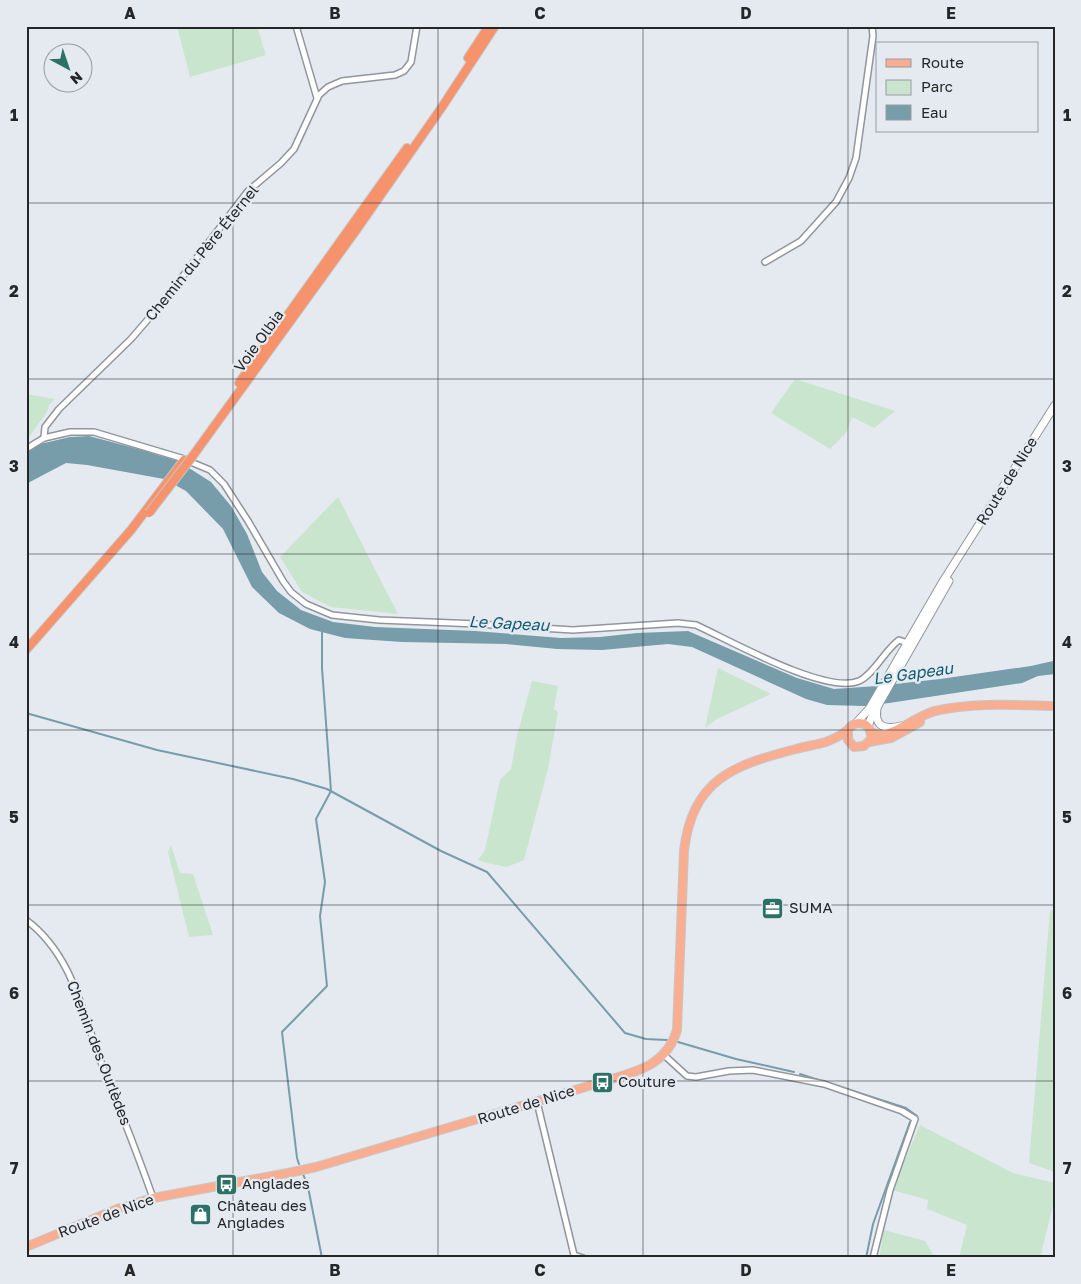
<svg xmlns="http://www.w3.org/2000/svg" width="1081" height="1284" font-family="'Golos Text',sans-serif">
  <rect width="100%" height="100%" fill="#e5eaf1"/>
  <g fill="#c9e5ce">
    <path d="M177 26H257L266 55 190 77Z"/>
    <path d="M795 379 895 411 874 428 852 417 846 433 830 449 771 413Z"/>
    <path d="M26 394 55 399 49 405 47 412 26 441Z"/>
    <path d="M338 497 398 614 331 607 302 592 280 557Z"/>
    <path d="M718 668 771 694 717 719 705 728Z"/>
    <path d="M532 681 558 686 554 709 558 712 548 769 524 860 507 867 487 863 478 860 485 850 500 780 511 769 517 736Z"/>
    <path d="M171 845 180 873 193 874 213 935 189 937 168 852Z"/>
    <path d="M1050 910 1055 911V1172L1029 1163Z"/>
    <path d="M920 1125 1013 1173 1055 1183V1197L1040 1258H959L967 1225 927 1209 928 1200 892 1190Z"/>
    <path d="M884 1230 925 1241 935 1258H879Z"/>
  </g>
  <path fill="#779caa" d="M89 436 138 449 178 461 211 482 231 506 247 534 262 572 277 591 301 610 333 622 375 627 475 631 561 638 600 637 637 633 688 631 797 678 834 689 877 686 940 679 1031 666 1053 661H1055V674L1038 676 1022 683 889 703 864 706 827 705 806 699 692 647 668 644 602 650 557 649 506 644 402 642 345 638 310 629 279 613 252 587 223 529 186 491 164 479 87 465 66 463 26 484V453L40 444 70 437Z"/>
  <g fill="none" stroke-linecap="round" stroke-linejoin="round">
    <g stroke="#779caa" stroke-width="2">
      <path d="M26 713 157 750 293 779 327 789 441 851 487 872 625 1033 646 1039 667 1040"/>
      <path d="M678 1042 736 1059 794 1072"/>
      <path d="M800 1074 906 1108 917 1116"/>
      <path d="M299 1164 297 1158 282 1032 327 986 320 916 325 882 316 819 331 791 322 668V632"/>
      <path d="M303 1174 308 1187 322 1258"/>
      <path d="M866 1258 873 1224 910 1122"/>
    </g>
    <defs>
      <g id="minor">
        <path d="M296 26 317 98"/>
        <path d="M765 262 801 241 836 202 849 178 856 158 873 36 872 26"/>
        <path d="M44 438 45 427 59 409 131 339 163 302 248 191 281 163 294 149 319 95 328 87 342 81 395 75 404 71 411 62 417 26"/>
        <path d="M26 449 44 438 70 432H94L181 458 210 470 224 484 248 521 283 581 291 592 306 604 332 615 379 620 478 624 573 630 678 623 696 625C729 640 826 695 859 681 874 674 885 650 899 640L910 644"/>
        <path d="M26 920C72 954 82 1011 101 1062 119 1107 137 1152 153 1198"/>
        <path d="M664 1055 687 1076 696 1077 729 1071 753 1070 824 1084 902 1111 915 1119 890 1190 873 1258"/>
        <path d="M537 1102 574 1255 583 1258"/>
      </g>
      <g id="secondary">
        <path d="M877 708C874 727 885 730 901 726"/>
        <path d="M856 723 869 709 942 583 1055 405"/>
        <path d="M868 727 871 718 949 581"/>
      </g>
      <g id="primary">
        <path d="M871 732C874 733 878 735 882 735 893 735 921 714 935 711 973 702 1015 705 1055 706"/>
        <path d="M869 742 891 738 920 722"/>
        <path d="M26 1247 117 1209 153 1198 293 1172 316 1167 602 1082C634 1072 666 1067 677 1030L684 851C692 779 734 765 796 749 806 746 816 745 826 742 833 739 841 736 846 731 850 728 852 723 859 723 868 723 872 731 871 739L864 746 854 747 848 740V731"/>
      </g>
      <g id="trunk">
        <path d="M468 58 489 26"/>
        <path d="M239 383 407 148"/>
        <path d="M192 457 357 229 442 107 495 26"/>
        <path d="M26 650 131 530 184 460"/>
      </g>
    </defs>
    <use href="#minor" stroke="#91969c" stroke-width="8"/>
    <use href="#secondary" stroke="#91969c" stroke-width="9"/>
    <use href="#primary" stroke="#c6c7c7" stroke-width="10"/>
    <use href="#trunk" stroke="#c6c7c7" stroke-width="10"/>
    <use href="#minor" stroke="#fff" stroke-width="5"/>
    <use href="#secondary" stroke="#fff" stroke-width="7"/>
    <use href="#primary" stroke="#f9ae91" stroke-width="8"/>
    <use href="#trunk" stroke="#f7936c" stroke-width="8"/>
    <defs>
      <path id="trunk-bridge" d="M149 513 192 457"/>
    </defs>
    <use href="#trunk-bridge" stroke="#c6c7c7" stroke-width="10" stroke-linecap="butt"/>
    <use href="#trunk-bridge" stroke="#f7936c" stroke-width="8"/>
  </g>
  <path fill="none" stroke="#242628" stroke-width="1" stroke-opacity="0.55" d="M233 26V1258M438 26V1258M643 26V1258M848 26V1258M26 203H1055M26 379H1055M26 554H1055M26 730H1055M26 905H1055M26 1081H1055"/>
  <defs>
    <symbol id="office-square" viewBox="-11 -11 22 22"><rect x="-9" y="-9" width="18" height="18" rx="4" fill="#2b7165" stroke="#e5eaf1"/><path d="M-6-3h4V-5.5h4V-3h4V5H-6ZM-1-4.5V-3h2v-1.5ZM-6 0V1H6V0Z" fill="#fff"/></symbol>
    <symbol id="bus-square" viewBox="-11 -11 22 22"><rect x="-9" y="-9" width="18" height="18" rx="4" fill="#2b7165" stroke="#e5eaf1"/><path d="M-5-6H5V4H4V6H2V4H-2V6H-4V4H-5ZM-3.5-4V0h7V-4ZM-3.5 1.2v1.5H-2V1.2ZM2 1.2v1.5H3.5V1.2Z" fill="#fff"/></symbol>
    <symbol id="shop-square" viewBox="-11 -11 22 22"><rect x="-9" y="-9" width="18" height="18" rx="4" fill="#2b7165" stroke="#e5eaf1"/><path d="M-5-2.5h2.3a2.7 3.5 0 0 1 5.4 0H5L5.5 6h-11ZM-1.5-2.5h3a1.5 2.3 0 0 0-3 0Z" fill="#fff"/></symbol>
  </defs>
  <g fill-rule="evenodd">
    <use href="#office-square" x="760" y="896" width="25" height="25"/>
    <use href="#bus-square" x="590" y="1070" width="25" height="25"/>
    <use href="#bus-square" x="214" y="1172" width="25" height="25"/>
    <use href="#shop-square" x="188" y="1202" width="25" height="25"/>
  </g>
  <g text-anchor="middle" stroke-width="4.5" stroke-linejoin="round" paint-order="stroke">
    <g font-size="15" fill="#242628" stroke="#e5eaf1">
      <text transform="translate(202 253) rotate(-51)" y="5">Chemin du Père Éternel</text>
      <text transform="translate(259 341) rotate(-54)" y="5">Voie Olbia</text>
      <text transform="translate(1007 481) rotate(-58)" y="5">Route de Nice</text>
      <text transform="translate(99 1053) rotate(69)" y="5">Chemin des Ourlèdes</text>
      <text transform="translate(526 1105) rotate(-17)" y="5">Route de Nice</text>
      <text transform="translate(106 1216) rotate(-20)" y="5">Route de Nice</text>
    </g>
    <g font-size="15" fill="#242628" stroke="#e5eaf1" text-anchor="start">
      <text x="789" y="913">SUMA</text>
      <text x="618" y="1087">Couture</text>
      <text x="242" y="1189">Anglades</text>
      <text x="217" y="1211">Château des<tspan x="217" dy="17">Anglades</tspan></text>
    </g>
    <g font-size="16" font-style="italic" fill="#115b70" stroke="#e5eaf1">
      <text transform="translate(509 623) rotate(3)" y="6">Le Gapeau</text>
      <text transform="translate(913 673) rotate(-8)" y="6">Le Gapeau</text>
    </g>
  </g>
  <rect width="1081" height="1284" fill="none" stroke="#e5eaf1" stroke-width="55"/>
  <rect x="876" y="42" width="162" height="90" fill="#e5eaf1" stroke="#989ca1"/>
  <rect x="886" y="59" width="25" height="8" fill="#f9ae91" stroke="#989ca1"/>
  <text x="921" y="68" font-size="15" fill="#242628">Route</text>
  <rect x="886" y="80" width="25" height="15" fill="#c9e5ce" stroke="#989ca1"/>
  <text x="921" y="92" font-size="15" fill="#242628">Parc</text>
  <rect x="886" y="105" width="25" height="15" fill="#779caa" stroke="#989ca1"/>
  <text x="921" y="118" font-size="15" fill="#242628">Eau</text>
  <g transform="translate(68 68) rotate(140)"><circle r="24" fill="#e5eaf1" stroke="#989ca1"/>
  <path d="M0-4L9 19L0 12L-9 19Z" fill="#2b7165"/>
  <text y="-8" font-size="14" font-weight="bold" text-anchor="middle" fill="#242628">N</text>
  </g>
  <rect x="28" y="28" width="1026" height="1228" fill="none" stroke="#242628" stroke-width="2"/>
  <g font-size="16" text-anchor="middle" font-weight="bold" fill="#242628">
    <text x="130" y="19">A</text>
    <text x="335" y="19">B</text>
    <text x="540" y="19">C</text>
    <text x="746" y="19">D</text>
    <text x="951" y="19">E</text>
    <text x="14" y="121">1</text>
    <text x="1067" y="121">1</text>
    <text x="14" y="297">2</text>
    <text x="1067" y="297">2</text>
    <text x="14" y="472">3</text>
    <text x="1067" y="472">3</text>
    <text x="14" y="648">4</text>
    <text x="1067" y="648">4</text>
    <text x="14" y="823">5</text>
    <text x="1067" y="823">5</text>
    <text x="14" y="999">6</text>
    <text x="1067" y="999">6</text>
    <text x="14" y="1174">7</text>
    <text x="1067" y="1174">7</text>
    <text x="130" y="1276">A</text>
    <text x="335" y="1276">B</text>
    <text x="540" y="1276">C</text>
    <text x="746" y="1276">D</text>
    <text x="951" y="1276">E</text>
  </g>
</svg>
